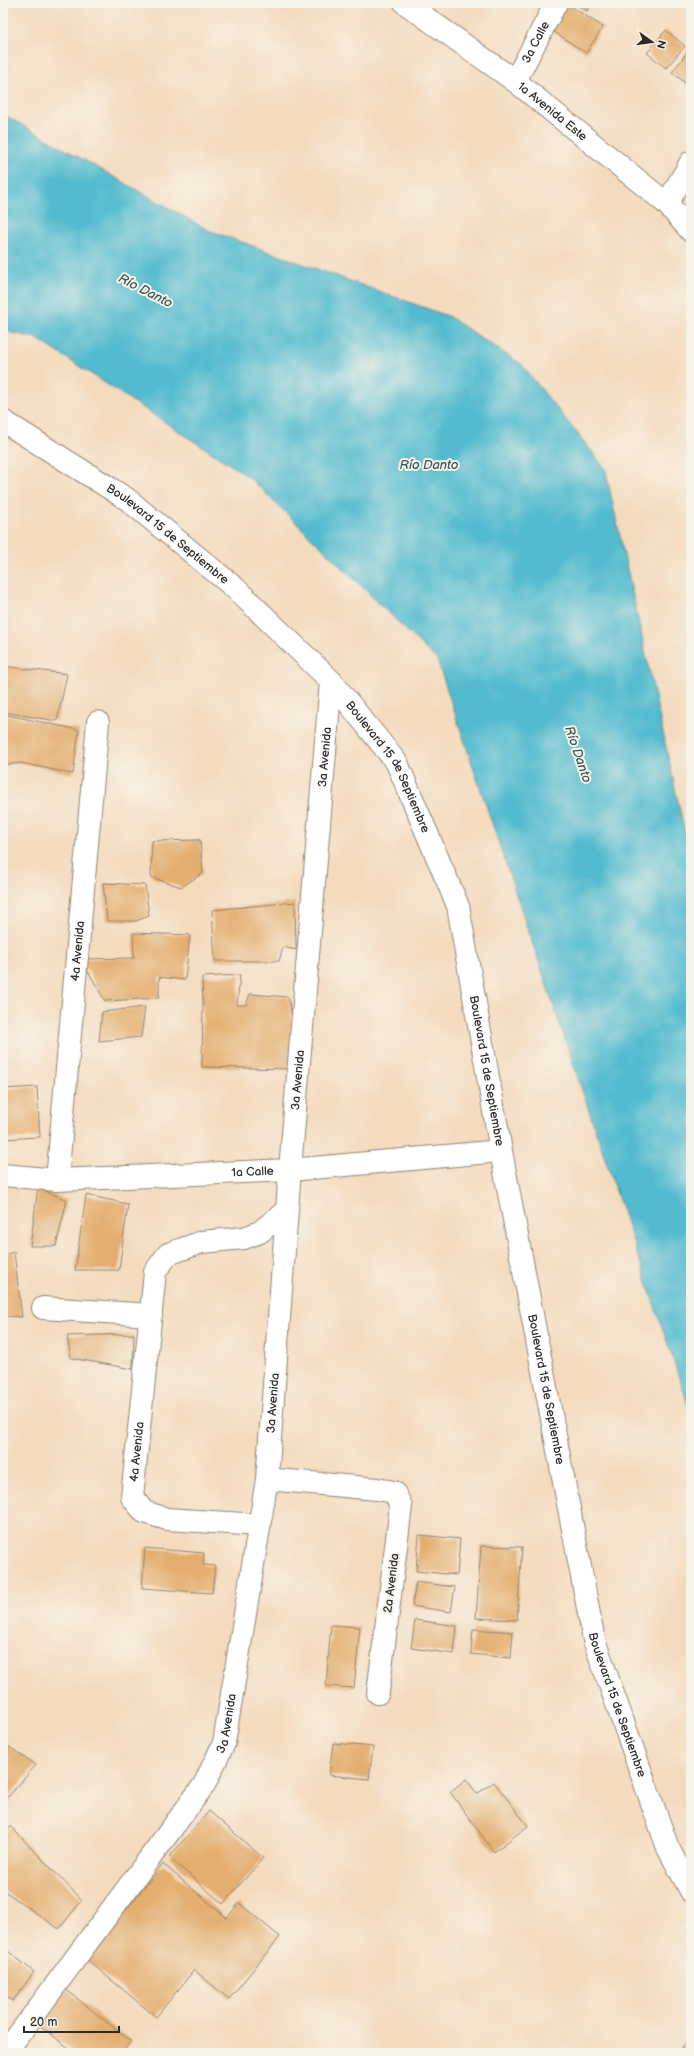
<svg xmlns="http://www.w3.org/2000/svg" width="694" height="2056" font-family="'Balsamiq Sans',sans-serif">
  <rect width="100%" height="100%" fill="#f7f3e8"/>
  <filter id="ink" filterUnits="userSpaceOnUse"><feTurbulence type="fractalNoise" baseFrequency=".025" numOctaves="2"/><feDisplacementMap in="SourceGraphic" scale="8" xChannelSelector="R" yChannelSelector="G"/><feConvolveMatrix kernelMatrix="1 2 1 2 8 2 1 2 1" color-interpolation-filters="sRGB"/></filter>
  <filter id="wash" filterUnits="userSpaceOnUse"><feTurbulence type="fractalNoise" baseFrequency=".012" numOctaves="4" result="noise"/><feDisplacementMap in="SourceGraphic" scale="16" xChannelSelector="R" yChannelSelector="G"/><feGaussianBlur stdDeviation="0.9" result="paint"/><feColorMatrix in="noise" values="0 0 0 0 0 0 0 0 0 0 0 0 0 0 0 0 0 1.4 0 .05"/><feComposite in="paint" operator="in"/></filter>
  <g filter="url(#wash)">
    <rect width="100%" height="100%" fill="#f4dbbe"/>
    <path fill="#52bbcf" stroke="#3e737d" d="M3 117H8L208 230 448 316 521 364 605 468 691 861V1413L437 660 249 477 36 338 3 331Z"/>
    <g id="blocks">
      <g fill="#e4ae6e">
        <path d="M566 3 603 27 586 53 545 26Z"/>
        <path d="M574 3H591L587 11Z"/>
        <path d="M666 30 685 46 666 68 647 53Z"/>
        <path d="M689 50 691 51V88L672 72Z"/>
        <path d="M3 666 67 674 57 721 3 712Z"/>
        <path d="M3 714 79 730 73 774 21 763 3 765Z"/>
        <path d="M200 840 203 873 181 887 151 877 152 841Z"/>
        <path d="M103 883 145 885 149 916 136 921H107Z"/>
        <path d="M295 902 296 950 283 947 279 961H215L212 910Z"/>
        <path d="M133 933 190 935 185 980 159 977V998L105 1001 81 959 134 958Z"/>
        <path d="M240 975 237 1005H246L250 994 288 997 292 1017 291 1069 202 1067 203 1006 202 977Z"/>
        <path d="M145 1007 141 1037 99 1041 102 1012Z"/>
        <path d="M37 1087 40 1137 3 1139V1089Z"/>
        <path d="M38 1188 67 1200 56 1246H30Z"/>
        <path d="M86 1195 128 1204 119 1270H75Z"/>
        <path d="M14 1252 22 1317 3 1316V1255Z"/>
        <path d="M134 1334 133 1369 71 1358 67 1336Z"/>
        <path d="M419 1535 460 1539 457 1575 416 1571Z"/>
        <path d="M481 1546 522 1547 517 1620 476 1618Z"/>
        <path d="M145 1548 204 1553 203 1565 215 1566 212 1593 142 1588Z"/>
        <path d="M416 1582 455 1587 451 1612 412 1606Z"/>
        <path d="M415 1620 457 1626 454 1654 411 1648Z"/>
        <path d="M331 1625 360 1627 354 1688 326 1686Z"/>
        <path d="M473 1629 513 1632 511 1658 471 1654Z"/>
        <path d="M3 1743 36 1765 8 1797 3 1794Z"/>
        <path d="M333 1743 373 1747 369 1779 329 1775Z"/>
        <path d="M466 1779 477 1794 494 1782 528 1826 494 1852 450 1792Z"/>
        <path d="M209 1811 263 1858 223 1904 169 1857Z"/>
        <path d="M10 1826 82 1900 59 1929 3 1890V1840Z"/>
        <path d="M163 1864 227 1918 239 1903 280 1937 229 1999 194 1970 156 2017 86 1959Z"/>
        <path d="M3 1947 34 1972 13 2001 3 1994Z"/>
        <path d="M64 1988 131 2041 122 2053H75L37 2023Z"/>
        <path d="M691 2042V2053H684L681 2047Z"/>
      </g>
    </g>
  </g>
  <g filter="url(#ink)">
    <use href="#blocks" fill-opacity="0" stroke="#908374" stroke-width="1"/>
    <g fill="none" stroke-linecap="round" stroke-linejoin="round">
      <defs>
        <g id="minor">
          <path id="s1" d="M405 3 515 81 667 204 691 231"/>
          <path id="s2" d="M515 81 556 3"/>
          <path d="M667 204 691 162"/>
          <path id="s3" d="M3 421 127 499 235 588 331 681 397 763 458 906 501 1151 594 1640 668 1848 691 1891"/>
          <path id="s4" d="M3 1175 57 1180 290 1170 501 1151"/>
          <path id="s5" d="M57 1180 98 722"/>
          <path d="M43 1308 151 1315"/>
          <path d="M267 1479 377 1489 394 1492 401 1506 378 1693"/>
          <path id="s6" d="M259 1525 167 1519 144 1512 132 1497 155 1272 168 1254 202 1242 244 1238 260 1232 287 1210"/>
          <path id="s7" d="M5 2053 204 1785 224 1743 267 1479 290 1170 331 681"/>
        </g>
      </defs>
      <use href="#minor" stroke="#908374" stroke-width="24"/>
      <use href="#minor" stroke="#fff" stroke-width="22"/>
    </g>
  </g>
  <g text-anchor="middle" stroke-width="4" stroke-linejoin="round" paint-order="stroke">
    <g font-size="12" fill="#2b2b2b" stroke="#f7f3e8">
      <text dy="4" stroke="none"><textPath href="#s2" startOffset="44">3a Calle</textPath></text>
      <text dy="4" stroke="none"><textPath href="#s1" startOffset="183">1a Avenida Este</textPath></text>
      <text dy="4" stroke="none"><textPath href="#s3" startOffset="200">Boulevard 15 de Septiembre</textPath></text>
      <text dy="4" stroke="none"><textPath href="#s7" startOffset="1372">3a Avenida</textPath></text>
      <text dy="4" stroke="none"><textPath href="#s3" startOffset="524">Boulevard 15 de Septiembre</textPath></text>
      <text dy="4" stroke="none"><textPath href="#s5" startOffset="230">4a Avenida</textPath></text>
      <text dy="4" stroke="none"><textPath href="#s3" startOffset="848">Boulevard 15 de Septiembre</textPath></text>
      <text dy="4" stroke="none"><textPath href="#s7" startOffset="1048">3a Avenida</textPath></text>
      <text dy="4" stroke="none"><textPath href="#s4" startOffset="250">1a Calle</textPath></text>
      <text dy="4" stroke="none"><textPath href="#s3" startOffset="1172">Boulevard 15 de Septiembre</textPath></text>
      <text dy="4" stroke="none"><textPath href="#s7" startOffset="724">3a Avenida</textPath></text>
      <text dy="4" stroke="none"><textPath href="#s6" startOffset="181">4a Avenida</textPath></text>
      <text transform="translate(391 1583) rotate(-83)" y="4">2a Avenida</text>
      <text dy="4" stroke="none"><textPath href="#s3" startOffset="1496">Boulevard 15 de Septiembre</textPath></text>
      <text dy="4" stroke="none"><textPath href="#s7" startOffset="400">3a Avenida</textPath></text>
    </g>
    <g font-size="13" font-style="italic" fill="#37565c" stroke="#f7f3e8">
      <text transform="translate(146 290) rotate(27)" y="5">Río Danto</text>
      <text x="429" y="469">Río Danto</text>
      <text transform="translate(579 754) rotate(71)" y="5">Río Danto</text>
    </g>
  </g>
  <rect width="694" height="2056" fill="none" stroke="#f7f3e8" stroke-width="16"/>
  <g transform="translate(652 42) rotate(104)" stroke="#f7f3e8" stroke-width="3" paint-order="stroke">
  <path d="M0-3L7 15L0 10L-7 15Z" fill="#2b2b2b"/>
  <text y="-6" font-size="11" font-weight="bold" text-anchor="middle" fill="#2b2b2b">N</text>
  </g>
  <path d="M24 2026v6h95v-6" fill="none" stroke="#2b2b2b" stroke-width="2"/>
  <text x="30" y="2026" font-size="12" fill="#2b2b2b" stroke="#f7f3e8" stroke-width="3" paint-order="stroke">20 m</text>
</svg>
